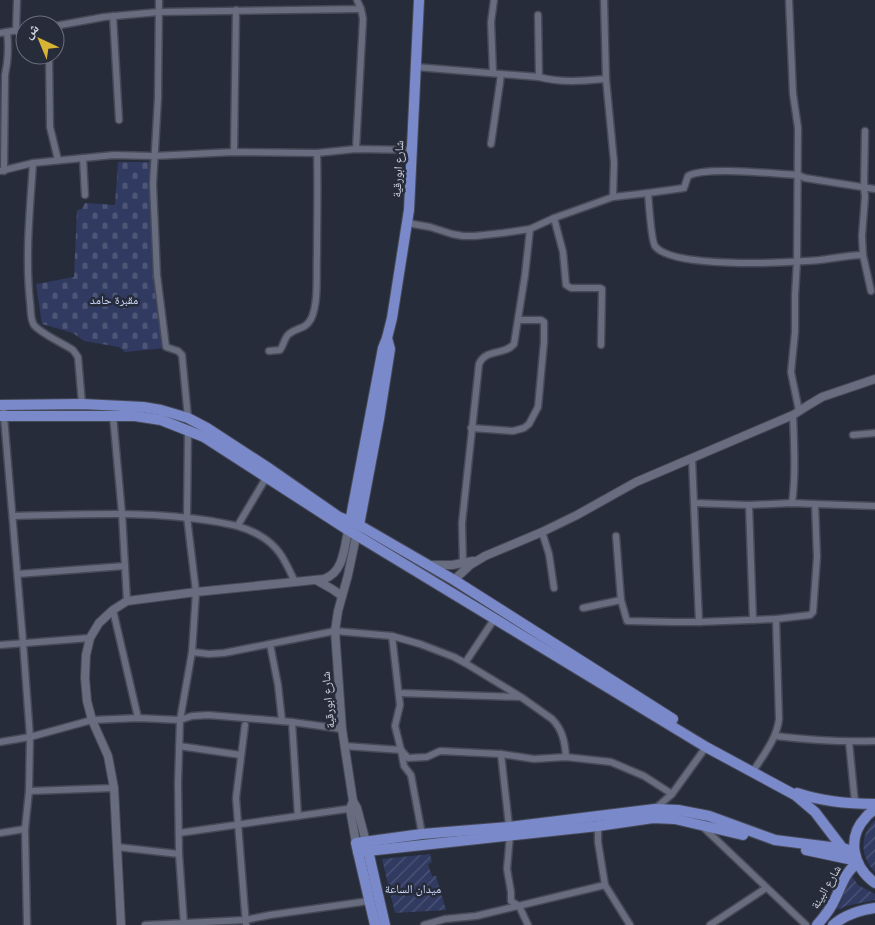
<svg xmlns="http://www.w3.org/2000/svg" width="875" height="925" font-family="'Noto Sans','Noto Naskh Arabic',sans-serif">
  <defs>
    <pattern id="cemetery-stones" width="16" height="16" patternUnits="userSpaceOnUse" patternTransform="scale(1.25)"><rect width="16" height="16" fill="#313a61"/><path d="M2 7V4a2 2 0 0 1 4 0v3zM10 15v-3a2 2 0 0 1 4 0v3z" fill="#4e5677"/></pattern>
    <pattern id="garden-furrows" width="10" height="10" patternUnits="userSpaceOnUse" patternTransform="scale(1.25)"><rect width="10" height="10" fill="#313a61"/><path d="M-1 1l2-2M0 10L10 0M9 11l2-2" fill="none" stroke="#4e5677"/></pattern>
  </defs>
  <rect width="100%" height="100%" fill="#272c3b"/>
  <path fill="url(#cemetery-stones)" d="M118 162H154L155 272 165 348 125 352 119 347 84 341 73 333 42 324 36 284 74 277 77 210 82 209 85 203 115 205Z"/>
  <g fill="url(#garden-furrows)">
    <path d="M875 820V872C860 857 859 835 875 820Z"/>
    <path d="M430 854 432 862 428 864 432 876H436L446 910 395 913 382 859Z"/>
    <path d="M849 876H852L858 885 875 894V900L846 906 840 909 837 908 842 900Z"/>
  </g>
  <g fill="none" stroke-linecap="round" stroke-linejoin="round">
    <defs>
      <g id="minor">
        <path d="M159 0 158 98 153 184 157 275 166 347 178 351 182 355 188 418"/>
        <path d="M604 0 606 79 614 162 613 197"/>
        <path d="M789 0 793 94 798 128 797 261 795 295V332L791 372 799 411"/>
        <path d="M113 16 119 120"/>
        <path d="M46 25H48"/>
        <path d="M55 26 104 17 159 12 361 9 357 0"/>
        <path d="M16 31 17 0"/>
        <path d="M0 33 25 29"/>
        <path d="M49 55 50 127 58 160"/>
        <path d="M416 67 539 77 538 15"/>
        <path d="M493 73 491 22 494 0"/>
        <path d="M539 77C561 83 583 81 606 79"/>
        <path d="M491 144 500 82 501 74"/>
        <path d="M356 149 363 19 361 9"/>
        <path d="M234 152 236 10"/>
        <path d="M83 158 85 195"/>
        <path d="M33 163C30 209 25 256 30 302 31 309 30 319 34 325 40 333 64 344 73 350L78 357 82 404"/>
        <path d="M0 171 33 163 114 155 154 156 234 152 317 153 356 149 412 150"/>
        <path d="M4 171 5 75C8 61 9 47 7 32"/>
        <path d="M648 193 684 188 688 176C706 166 775 174 798 175L805 178 875 189"/>
        <path d="M554 218 563 252 566 285 571 288H600L602 289 601 345"/>
        <path d="M407 223 430 227 452 234 463 236H475L503 233 530 229 554 218 613 197 648 193C649 204 651 240 655 246 671 268 779 263 806 261 825 261 844 255 863 255L871 291"/>
        <path d="M863 255 862 236 865 197 864 187 865 131"/>
        <path d="M269 351 280 350C284 345 284 338 289 334 297 327 305 330 311 319 319 303 316 272 317 254 317 220 318 187 317 153"/>
        <path d="M3 405 23 642 30 737 29 791 25 829 27 925"/>
        <path d="M113 416 122 514 127 601"/>
        <path d="M471 428 513 431 524 428 529 424 538 407 544 342V322L541 320H518"/>
        <path d="M853 435 875 433"/>
        <path d="M692 458 699 622 776 619 779 719C777 738 764 754 754 770"/>
        <path d="M694 503 749 505"/>
        <path d="M792 503C796 474 794 444 793 415"/>
        <path d="M815 504 875 506"/>
        <path d="M13 516C79 515 146 510 212 521 229 524 243 526 259 535 280 547 285 561 295 582"/>
        <path d="M238 525 266 478"/>
        <path d="M542 532 549 554 554 588"/>
        <path d="M616 536 621 600 627 621 673 622H699"/>
        <path d="M463 564 462 523 479 364C486 348 504 356 514 344L525 275 530 229"/>
        <path d="M18 574 125 566"/>
        <path d="M583 608 621 600"/>
        <path d="M113 610 138 718"/>
        <path d="M753 620 749 505 792 503 815 504 817 557 813 612 810 615 776 619"/>
        <path d="M392 636 400 705 395 726 401 750 404 766 411 775 422 834"/>
        <path d="M270 644 278 685 282 721"/>
        <path d="M0 645 90 638"/>
        <path d="M192 652 209 654 224 653 335 631 392 636 420 644 454 657 465 663 521 697 552 719C563 730 565 743 566 757"/>
        <path d="M465 663 495 618"/>
        <path d="M399 693 520 697"/>
        <path d="M292 722 298 816"/>
        <path d="M245 725 236 798 246 925"/>
        <path d="M775 736C809 740 841 742 875 741"/>
        <path d="M0 742 30 737 92 720 138 718 180 720 192 716 208 715 292 722 342 729"/>
        <path d="M849 742 855 803"/>
        <path d="M179 746 241 755"/>
        <path d="M345 746 401 750 408 758 427 757 440 751 501 754 534 759 566 757 611 762 644 776 672 794"/>
        <path d="M501 754 510 835 507 869 511 892V901L519 906 528 925"/>
        <path d="M29 791 114 788"/>
        <path d="M656 808 672 794 706 747"/>
        <path d="M598 826V842L605 885 630 925"/>
        <path d="M704 828 806 925"/>
        <path d="M0 833 25 829"/>
        <path d="M179 833 354 808"/>
        <path d="M117 847 179 854"/>
        <path d="M145 925 245 920 270 915 369 901"/>
        <path d="M184 925 179 854 178 783 180 720 192 652 196 592 187 517 188 431"/>
        <path d="M424 925 445 919 476 916 605 885"/>
        <path d="M710 925 766 888"/>
      </g>
      <g id="tertiary">
        <path d="M357 532 348 575 338 611 335 631 342 729 353 801 357 808 366 842"/>
        <path d="M430 565H452L473 561"/>
        <path d="M316 580 332 589 342 596"/>
        <path d="M454 580 470 565 485 556 542 532 577 515 636 482 793 415 807 406 822 397 875 379"/>
        <path d="M353 801 350 809 356 843"/>
        <path d="M121 925 114 788 108 756 92 720 87 701 85 678 86 655 90 638 99 623 113 610 127 601 196 592 324 579C345 572 344 545 349 527"/>
      </g>
      <g id="primary">
        <path d="M0 405 82 404 143 407 161 410 188 418 207 428 270 469 339 517 359 525 454 580 673 719"/>
        <path d="M0 416H135L161 420 204 437 348 530 706 747 795 795 815 812 847 854 856 859"/>
        <path d="M350 522 383 348 387 338 392 318 409 210 419 0"/>
        <path d="M359 525 379 419 390 349 387 338"/>
        <path d="M797 793C821 801 849 804 875 804"/>
        <path d="M875 809C872 812 868 814 866 817 846 838 853 867 875 883"/>
        <path d="M367 846 385 925"/>
        <path d="M806 850 853 860"/>
        <path d="M358 852 598 826 653 818 675 819 743 835"/>
        <path d="M375 925 356 843 422 834 509 827 655 809 678 810 709 816 775 840 846 849"/>
        <path d="M817 925C824 917 830 910 834 901 841 888 844 872 858 863"/>
        <path d="M833 925C845 915 860 910 875 908"/>
      </g>
    </defs>
    <use href="#minor" stroke="#464956" stroke-width="9"/>
    <use href="#tertiary" stroke="#464956" stroke-width="10"/>
    <use href="#primary" stroke="#464956" stroke-width="12"/>
    <use href="#minor" stroke="#676c7e" stroke-width="6"/>
    <use href="#tertiary" stroke="#676c7e" stroke-width="8"/>
    <use href="#primary" stroke="#7a89ca" stroke-width="10"/>
  </g>
  <g text-anchor="middle" stroke-width="5" stroke-linejoin="round" paint-order="stroke">
    <g font-size="12" fill="#d0d3dd" stroke="#272c3b">
      <text transform="translate(398 169) rotate(-87)" y="4">شارع ابورقية</text>
      <text transform="translate(328 700) rotate(-95)" y="4">شارع ابورقية</text>
      <text transform="translate(826 887) rotate(-60)" y="4">شارع البيئة</text>
    </g>
    <g font-size="12" fill="#cbd6fa" stroke="#272c3b">
      <text x="114" y="304">مقبرة حامد</text>
      <text x="413" y="893">ميدان الساعة</text>
    </g>
  </g>
  <g transform="translate(40 40) rotate(316)"><circle r="24" fill="#272c3b" stroke="#6b6f7c"/>
  <path d="M0-4L9 19L0 12L-9 19Z" fill="#d8b434"/>
  <text y="-8" font-size="14" font-weight="bold" text-anchor="middle" fill="#d0d3dd">ش</text>
  </g>
</svg>
